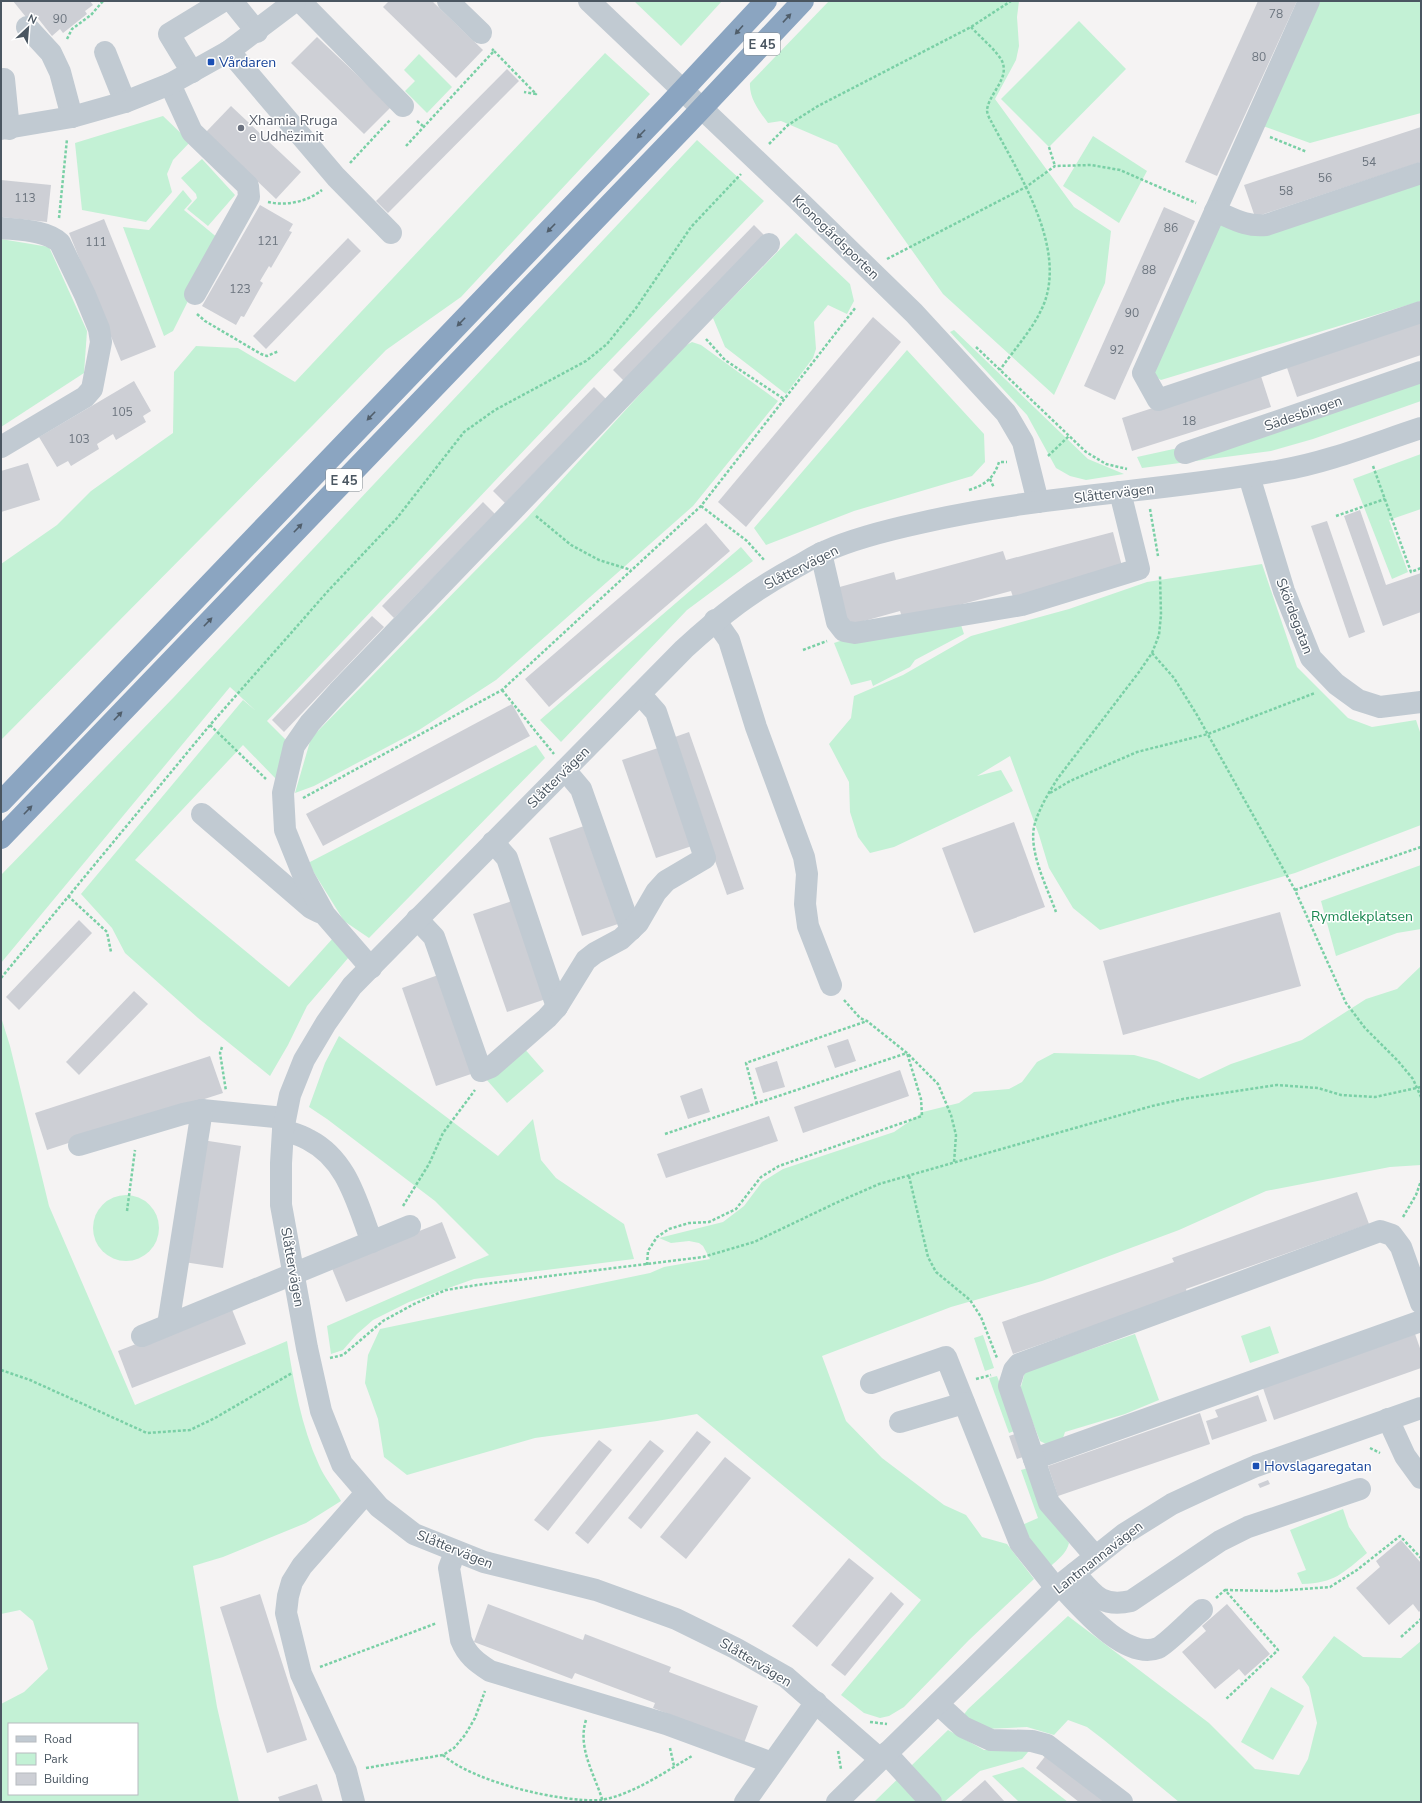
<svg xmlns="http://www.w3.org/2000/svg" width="1422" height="1803" font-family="'Nunito Sans',sans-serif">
  <rect width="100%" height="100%" fill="#f5f3f3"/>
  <g fill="#c3f1d5" fill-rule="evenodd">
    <path d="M634 1H722L681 46Z"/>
    <path d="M829 1H1019L1017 17 1019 46 1016 60 995 99 1074 207 1111 231 1105 283 1054 395 943 294 837 145 781 121 768 123C759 111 749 98 750 83Z"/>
    <path d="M1317 1H1421V113L1310 143 1260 125Z"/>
    <path d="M1079 21 1126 69 1049 147 1001 99Z"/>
    <path d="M605 53 650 94 461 297 386 350 314 424 1 740V564L57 525 91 491 173 433 174 372 196 346 238 348 295 382Z"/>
    <path d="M419 54 452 87 427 113 405 91 415 81 404 70Z"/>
    <path d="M163 116 190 142 173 160 167 174 172 192 146 222 82 210 75 143Z"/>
    <path d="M1093 136 1147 171 1119 223 1063 186Z"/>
    <path d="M697 140 764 201 587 384 267 721 290 744 277 780 243 745 135 860 289 987 334 937 349 957 307 1006 288 1045 270 1076 198 1018 125 953 112 928 81 894 243 700 256 711 230 687 1 963V875L174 697Z"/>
    <path d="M202 159 235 195 208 226 187 209 197 198 196 194 181 178Z"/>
    <path d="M1421 179V301L1161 380 1149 373 1213 223 1251 233Z"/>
    <path d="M183 190 192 201 184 210 219 239 173 331 164 336 123 227 149 230Z"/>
    <path d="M796 233 850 284 854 301 847 314 828 305 814 322 816 349 813 358 786 394 725 347 713 318Z"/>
    <path d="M1 239 49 247 87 331 84 373 1 427Z"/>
    <path d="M954 330 1088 459 1124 474 1086 480 1070 476 1056 468 1027 415 950 332Z"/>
    <path d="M692 342 701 345 778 401 693 506 496 680 419 730 314 786 295 793 311 738 527 518 683 347Z"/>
    <path d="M907 350 984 434 985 462 972 476 854 511 766 545 754 528Z"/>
    <path d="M1421 379V401L1313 439 1271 451 1142 468 1137 457 1283 425Z"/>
    <path d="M1421 454V509L1389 520 1408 572 1392 579 1353 479Z"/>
    <path d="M741 547 753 561 687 610 561 742 540 720Z"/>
    <path d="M1262 564 1297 667 1348 718 1372 727 1416 720 1421 735V825L1295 873 1100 930 1073 908 1049 868 1039 835 1010 756 977 776 1001 770 1013 791 894 847 870 853 858 837 850 812 849 782 829 744 851 718 854 696 903 675 971 636 1069 609 1147 582Z"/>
    <path d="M960 622 964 634 915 660 910 667 873 686 871 680 851 685 834 643 843 640Z"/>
    <path d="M536 745 545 758 369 938 344 921 308 863Z"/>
    <path d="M1421 865V929L1397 933 1336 956 1321 901Z"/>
    <path d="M1421 966V1165L1390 1167 1266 1191 1179 1230 1042 1281 951 1307 822 1356 846 1421 882 1458 944 1505 966 1515 982 1537 1007 1544 1034 1579 969 1640 904 1707 889 1716 880 1718 864 1713 841 1695 921 1600 697 1414 657 1421 535 1438 407 1475 384 1457 378 1419 365 1383 368 1355 380 1329 650 1273 664 1267 710 1259 703 1246 699 1243 689 1241 671 1243 659 1238 723 1222 744 1206 762 1182 783 1169 894 1132 923 1112 959 1103 974 1092 1009 1089 1022 1082 1037 1062 1054 1053 1134 1055 1157 1061 1199 1079 1231 1064 1302 1040 1366 999 1397 989Z"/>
    <path d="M1 1017 10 1046 49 1206 135 1405 287 1341C294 1383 301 1426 319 1465 324 1477 334 1489 341 1501L306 1523 223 1557 193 1566 217 1707 239 1802H1V1704L24 1692 48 1669 33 1621 20 1610 1 1614ZM9 1724H137V1794H9Z"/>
    <path d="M339 1036 498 1156 533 1119 541 1160 556 1178 624 1224 634 1259 474 1279 409 1302 373 1320 357 1334 343 1350 331 1354 327 1326 489 1255 435 1201 327 1119 309 1107 325 1063Z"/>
    <path d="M523 1047 544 1071 507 1103 486 1079Z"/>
    <circle cx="126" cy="1228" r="33"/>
    <path d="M1270 1326 1279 1353 1250 1363 1241 1336Z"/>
    <path d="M1135 1334 1159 1400 1125 1414 1065 1432 1063 1438 1046 1444 1040 1441 1020 1390 1025 1372Z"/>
    <path d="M983 1335 994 1368 985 1371 974 1338Z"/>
    <path d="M997 1376 1017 1430 1009 1433 989 1378Z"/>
    <path d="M1028 1468 1048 1514 1069 1543C1067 1553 1057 1560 1050 1567L1045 1565 1022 1525 1038 1518 1021 1470Z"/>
    <path d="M1343 1509 1349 1527 1367 1553C1343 1573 1335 1583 1302 1584L1297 1573 1306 1570 1290 1530Z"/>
    <path d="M1068 1616 1209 1723 1255 1769 1299 1775 1308 1759 1317 1723 1309 1687 1302 1677 1334 1636 1363 1657 1401 1658 1421 1641V1802H1179L1104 1740 1087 1727 1068 1720 1054 1735 1027 1727 985 1729 962 1717 968 1709Z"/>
    <path d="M1271 1687 1304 1706 1273 1760 1241 1742Z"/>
    <path d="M948 1730 984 1750H1028V1752L1022 1759 980 1771 944 1802H874Z"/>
    <path d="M1023 1767 1068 1802H1019L992 1776Z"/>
  </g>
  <g fill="#cdcfd5">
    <path d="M13 1H90L93 5 85 11 87 14 63 33 60 29 52 36 37 17 30 22Z"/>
    <path d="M389 1H432L483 50 456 78 383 7Z"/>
    <path d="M1258 1H1297L1217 176 1185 162Z"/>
    <path d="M317 37 391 107 364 134 291 63Z"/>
    <path d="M507 69 519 81 388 213 376 201Z"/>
    <path d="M231 106 301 172 276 199 206 132Z"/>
    <path d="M1421 127V162L1255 217 1244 185Z"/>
    <path d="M1 180 51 185 47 222 1 217Z"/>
    <path d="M260 205 293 224 289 231 292 232 271 268 269 266 260 281 263 283 244 317 241 316 236 325 202 306Z"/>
    <path d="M1164 207 1195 221 1115 400 1084 386Z"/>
    <path d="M104 219 156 347 121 361 69 233Z"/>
    <path d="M754 225 765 236 624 381 613 370Z"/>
    <path d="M348 238 361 251 266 349 253 336Z"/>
    <path d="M873 317 901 342 746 527 718 502Z"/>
    <path d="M1421 319V355L1297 397 1286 365Z"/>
    <path d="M1260 373 1271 407 1132 451 1122 418Z"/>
    <path d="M134 381 151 411 143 416 146 422 116 440 113 434 97 444 99 449 71 466 68 461 57 467 39 437Z"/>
    <path d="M594 387 606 399 505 503 493 491Z"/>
    <path d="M28 463 40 500 1 512V471Z"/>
    <path d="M483 502 495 514 394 618 382 606Z"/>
    <path d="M1360 510 1386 585 1421 573V612L1383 626 1344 516Z"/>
    <path d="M1327 521 1365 632 1349 638 1311 526Z"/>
    <path d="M706 523 730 551 549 707 525 679Z"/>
    <path d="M1113 532 1123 570 1014 600 1011 591 903 620 900 611 846 626 836 588 894 572 896 580 1003 551 1006 560Z"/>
    <path d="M372 616 384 627 284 732 272 720Z"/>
    <path d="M512 704 530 736 323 846 306 814Z"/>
    <path d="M689 732 744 889 727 895 672 738Z"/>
    <path d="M661 747 695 845 656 858 622 760Z"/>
    <path d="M1014 822 1045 907 974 933 942 848Z"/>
    <path d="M587 825 621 923 582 936 549 838Z"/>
    <path d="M512 901 546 999 507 1012 473 914Z"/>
    <path d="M1280 912 1301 986 1123 1035 1103 961Z"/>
    <path d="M79 920 92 933 19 1010 6 997Z"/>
    <path d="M441 974 474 1073 436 1086 402 988Z"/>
    <path d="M134 991 148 1004 79 1075 66 1062Z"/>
    <path d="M848 1039 856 1061 835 1068 827 1046Z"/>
    <path d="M210 1056 223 1093 47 1150 35 1113Z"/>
    <path d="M777 1061 785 1087 763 1093 755 1068Z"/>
    <path d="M900 1070 909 1096 803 1133 794 1107Z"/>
    <path d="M702 1088 710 1112 688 1119 680 1096Z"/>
    <path d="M769 1116 778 1141 666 1178 657 1154Z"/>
    <path d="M202 1140 241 1146 223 1268 184 1262Z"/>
    <path d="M1357 1192 1369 1224 1186 1289 1187 1293 1013 1354 1002 1322 1174 1262 1172 1258Z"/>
    <path d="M442 1222 456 1258 346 1302 331 1266Z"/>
    <path d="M231 1307 246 1344 132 1388 118 1351Z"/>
    <path d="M1415 1334 1421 1351V1368L1274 1420 1263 1388Z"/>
    <path d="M1258 1395 1267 1421 1212 1440 1206 1421 1218 1417 1215 1410Z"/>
    <path d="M1200 1413 1210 1444 1058 1496 1048 1466Z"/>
    <path d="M697 1431 711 1442 641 1529 628 1518Z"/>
    <path d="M1018 1433 1026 1456 1017 1459 1009 1436Z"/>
    <path d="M599 1440 612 1450 548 1531 534 1520Z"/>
    <path d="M650 1440 664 1451 588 1544 575 1533Z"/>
    <path d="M725 1457 751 1478 686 1559 660 1537Z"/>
    <path d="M1268 1480 1270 1484 1260 1488 1258 1484Z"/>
    <path d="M1401 1540 1421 1563V1610L1419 1612 1413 1604 1389 1625 1356 1588 1380 1567 1376 1561Z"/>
    <path d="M849 1558 874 1578 817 1647 792 1626Z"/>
    <path d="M891 1592 904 1604 845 1676 831 1665Z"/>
    <path d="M260 1594 307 1740 267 1753 220 1607Z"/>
    <path d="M488 1604 583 1640 585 1634 671 1667 669 1672 758 1706 744 1743 653 1708 655 1703 575 1673 572 1679 474 1642Z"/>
    <path d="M1227 1604 1270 1654 1245 1676 1239 1669 1215 1689 1182 1652 1206 1631 1202 1626Z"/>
    <path d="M1047 1754 1108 1802H1079L1036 1768Z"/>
    <path d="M985 1780 1005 1802H960Z"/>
    <path d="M317 1784 323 1802H280L278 1797Z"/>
  </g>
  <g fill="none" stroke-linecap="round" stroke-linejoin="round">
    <g stroke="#7ad0a6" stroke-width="2.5" stroke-dasharray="3 2" stroke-linecap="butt">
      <path d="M971 27C979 36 997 51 1002 61 1010 79 989 93 987 110 987 113 989 118 991 121 1017 171 1065 243 1045 301 1036 326 1015 348 1000 370"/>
      <path d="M67 39 72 29 91 15 103 1"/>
      <path d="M494 51 536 94 524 92"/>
      <path d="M417 121 423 126"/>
      <path d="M1270 137 1307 152"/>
      <path d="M769 144 788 125 818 106 971 27 1011 1"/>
      <path d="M406 146 494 51 492 49"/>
      <path d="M1049 147 1055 166"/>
      <path d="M350 163 390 120"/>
      <path d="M268 202C286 206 307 202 322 190"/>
      <path d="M59 218 67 139"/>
      <path d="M887 259 1026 187 1055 166 1091 165 1120 170 1196 203"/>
      <path d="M197 314 205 321 261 354 267 356 279 351"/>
      <path d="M706 339 725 360 784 399"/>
      <path d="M976 347 1086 452 1106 464 1127 469"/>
      <path d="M1048 456 1069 436"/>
      <path d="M1373 466 1411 572 1421 568"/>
      <path d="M990 479 994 488"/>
      <path d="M969 490C985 485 994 478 999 462H1007"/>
      <path d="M701 506 747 541 765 561"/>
      <path d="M1150 509 1158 556"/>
      <path d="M536 516 571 545 599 560 631 570"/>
      <path d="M1336 516 1385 499"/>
      <path d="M803 650 827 641"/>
      <path d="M1152 653 1174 678 1197 715 1295 890 1346 1003 1365 1028 1398 1061 1413 1079 1421 1097"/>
      <path d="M502 690 554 754"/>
      <path d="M210 725 266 779"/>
      <path d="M1050 793 1070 781 1137 752 1208 734 1315 693"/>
      <path d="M303 798 502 690 701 506 856 307"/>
      <path d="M1295 890 1421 847"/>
      <path d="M68 896 107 932 111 952"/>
      <path d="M1056 912C1047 887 1027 849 1035 823 1040 807 1049 792 1058 778L1139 672 1152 653 1159 635 1161 615 1160 575"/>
      <path d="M1 978 210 725 328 591 397 518 464 432 495 410 586 361 607 344 636 308 691 227 741 174"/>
      <path d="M844 1000 860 1018 867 1021 907 1053 938 1084 951 1115 956 1135 954 1163"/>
      <path d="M222 1047 220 1053 226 1091"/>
      <path d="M757 1104 746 1063 867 1021"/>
      <path d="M665 1134 907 1053"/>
      <path d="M909 1176 928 1257 936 1272 970 1300 981 1317 997 1358"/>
      <path d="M403 1206 429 1164 443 1133 475 1090"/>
      <path d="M127 1211 135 1150"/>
      <path d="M1403 1217 1416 1195 1421 1181"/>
      <path d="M647 1265 648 1251 657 1237 669 1229 689 1223 709 1222 736 1209 761 1177 779 1166 922 1116 921 1099 907 1053"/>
      <path d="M330 1358 343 1355 383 1321 414 1304 446 1290 477 1285 703 1257 754 1242 840 1201 879 1184 1152 1106 1183 1099 1277 1085 1318 1088 1341 1095 1375 1097 1421 1087"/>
      <path d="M1 1370 30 1380 147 1433 190 1430 215 1418 292 1373"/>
      <path d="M976 1379 991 1375"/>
      <path d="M1370 1448 1380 1453"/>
      <path d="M1225 1590 1276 1591 1330 1587 1357 1570 1400 1536 1421 1558"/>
      <path d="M1216 1598 1225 1590 1278 1650 1225 1700"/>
      <path d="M1401 1637 1421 1619"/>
      <path d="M320 1667 437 1623"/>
      <path d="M586 1720C577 1748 595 1775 603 1802"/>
      <path d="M870 1722 887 1724"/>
      <path d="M670 1748 674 1766"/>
      <path d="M838 1751 841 1769"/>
      <path d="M443 1755C473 1782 562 1803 601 1800 632 1795 665 1772 692 1756"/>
      <path d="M366 1768 443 1755 454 1748 465 1735 475 1718 485 1691"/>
    </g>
    <g stroke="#c1cad2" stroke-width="22">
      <path d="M232 1 257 32"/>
      <path d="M300 1 403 106"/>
      <path d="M448 1 481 33"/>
      <path d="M589 1 799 201 914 313 1006 413 1023 442 1038 502"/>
      <path d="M1309 1 1143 373 1158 400 1421 312"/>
      <path d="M27 27 51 53 60 72 72 117"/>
      <path d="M229 51 336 177 391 233"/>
      <path d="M105 52 125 102"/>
      <path d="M192 72 169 34 223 1"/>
      <path d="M4 79 9 129"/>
      <path d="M170 84 192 132 248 186 249 197 195 294"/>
      <path d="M1 129 72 117 125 102 170 84 229 51 295 1"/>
      <path d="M1215 211C1234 219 1246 227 1266 225L1421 173"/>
      <path d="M1 228C19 230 47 230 60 243L85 295 99 329 101 342 92 389 85 397 1 447"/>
      <path d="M1185 453 1421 372"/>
      <path d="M1249 476 1284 591 1311 658 1336 684 1358 700 1380 707 1421 702"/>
      <path d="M821 553 837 622 844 631 855 633 1022 605 1139 569 1120 492"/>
      <path d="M715 620 729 640 756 727 804 857 807 874 805 904 808 926 831 985"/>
      <path d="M565 770 581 789 631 930"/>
      <path d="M202 814 311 908 319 912"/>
      <path d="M493 842 507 858 557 1007"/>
      <path d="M417 919 434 937 481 1071 491 1067 547 1018 557 1007 586 960 595 953 621 939 638 923 656 892 666 881 705 858 656 712 640 694"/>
      <path d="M371 968 325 915 304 877 285 830 283 793 294 746 310 723 338 692 769 244"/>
      <path d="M283 1130C292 1133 301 1135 309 1140 348 1160 357 1204 372 1242"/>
      <path d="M79 1145 183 1114 202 1110 285 1118"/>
      <path d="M168 1325 202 1110"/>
      <path d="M142 1336 410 1226"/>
      <path d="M871 1383 946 1357 1020 1543 1056 1588"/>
      <path d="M1388 1419 1405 1456 1421 1478"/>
      <path d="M900 1422 964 1403"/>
      <path d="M1034 1459 1421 1321"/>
      <path d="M455 1552 449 1568 461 1640C467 1655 476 1662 490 1671L666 1724 772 1763"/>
      <path d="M1095 1556 1049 1503 1009 1386 1014 1370 1019 1364 1380 1231 1392 1235 1401 1247 1421 1303"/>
      <path d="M1075 1573C1093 1594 1101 1608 1131 1601L1220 1541 1248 1527 1360 1489"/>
      <path d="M1060 1585C1080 1606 1125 1661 1158 1648 1167 1644 1193 1617 1202 1610"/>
      <path d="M938 1704 963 1727 991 1740 1032 1741 1047 1745 1122 1802"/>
      <path d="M886 1753 931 1802"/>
      <path d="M880 1759 786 1677 735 1648 676 1619 596 1590 484 1562 414 1534 379 1507 342 1464 321 1411 307 1348 281 1205V1163L283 1130 290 1095 304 1060 326 1023 352 986 684 649C721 615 753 590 798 566 807 561 816 555 826 551 855 538 888 530 920 523 1039 495 1162 492 1282 470 1329 462 1375 443 1421 428"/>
      <path d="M354 1802 346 1771 301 1674 286 1613 288 1596 292 1582 302 1566 366 1493"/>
      <path d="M745 1802 816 1702"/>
      <path d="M837 1802 1056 1588 1124 1534 1172 1504 1215 1484 1256 1466 1421 1408"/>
    </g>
    <g stroke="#8ba5c1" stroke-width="22">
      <path d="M1 802 668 106 766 1"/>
      <path d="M1 838 688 123 803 1"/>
    </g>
  </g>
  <defs><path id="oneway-solid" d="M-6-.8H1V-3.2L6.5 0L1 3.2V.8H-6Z"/></defs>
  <g fill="#505e6b">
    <use href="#oneway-solid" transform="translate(787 18) rotate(-47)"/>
    <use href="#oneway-solid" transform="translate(739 30) rotate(132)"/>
    <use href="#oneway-solid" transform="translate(641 134) rotate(134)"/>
    <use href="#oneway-solid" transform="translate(551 228) rotate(134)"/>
    <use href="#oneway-solid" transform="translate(461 322) rotate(134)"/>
    <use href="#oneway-solid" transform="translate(371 416) rotate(134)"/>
    <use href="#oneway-solid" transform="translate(298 528) rotate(-46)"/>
    <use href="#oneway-solid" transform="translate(208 622) rotate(-46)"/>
    <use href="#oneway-solid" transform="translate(118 716) rotate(-46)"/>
    <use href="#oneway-solid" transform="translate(28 810) rotate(-46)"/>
  </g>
  <g fill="#1a4fb4" stroke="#fff" stroke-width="1.5">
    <rect x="207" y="58" width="8" height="8" rx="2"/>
    <rect x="1252" y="1462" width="8" height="8" rx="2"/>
  </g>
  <circle fill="#6b7280" stroke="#fff" stroke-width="1.5" cx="241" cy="128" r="4"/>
  <g text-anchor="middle" stroke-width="3" stroke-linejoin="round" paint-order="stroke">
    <g font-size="12" fill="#6b747e">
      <text x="1276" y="18">78</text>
      <text x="60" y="23">90</text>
      <text x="1259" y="61">80</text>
      <text x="1369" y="166">54</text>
      <text x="1325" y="182">56</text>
      <text x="1286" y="195">58</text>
      <text x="25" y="202">113</text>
      <text x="1171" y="232">86</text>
      <text x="268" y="245">121</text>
      <text x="96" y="246">111</text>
      <text x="1149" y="274">88</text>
      <text x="240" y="293">123</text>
      <text x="1132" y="317">90</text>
      <text x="1117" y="354">92</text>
      <text x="122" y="416">105</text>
      <text x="1189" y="425">18</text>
      <text x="79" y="443">103</text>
    </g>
    <g fill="#fff" stroke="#808990" stroke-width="1">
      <rect x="744" y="33" width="36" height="22" rx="3"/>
      <rect x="326" y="469" width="36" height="22" rx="3"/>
    </g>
    <g font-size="13" font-weight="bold" fill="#4a5661">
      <text x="762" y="49">E 45</text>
      <text x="344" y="485">E 45</text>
    </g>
    <g font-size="14" fill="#164399" stroke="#fff" text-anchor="start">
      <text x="219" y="67">Vårdaren</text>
      <text x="1264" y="1471">Hovslagaregatan</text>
    </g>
    <g font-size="14" fill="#5b616d" stroke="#fff" text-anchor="start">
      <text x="249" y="125">Xhamia Rruga<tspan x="249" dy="16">e Udhëzimit</tspan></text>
    </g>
    <g font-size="14" fill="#4a5661" stroke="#fff">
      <text transform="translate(836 237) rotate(44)" y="5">Kronogårdsporten</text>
      <text transform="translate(1303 413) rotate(-19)" y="5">Sädesbingen</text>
      <text transform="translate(1114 493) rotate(-7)" y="5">Slåttervägen</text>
      <text transform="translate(801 567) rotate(-27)" y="5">Slåttervägen</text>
      <text transform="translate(1295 616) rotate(69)" y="5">Skördegatan</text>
      <text transform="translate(558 777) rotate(-45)" y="5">Slåttervägen</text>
      <text transform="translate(293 1267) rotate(80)" y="5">Slåttervägen</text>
      <text transform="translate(455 1549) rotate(22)" y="5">Slåttervägen</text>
      <text transform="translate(1098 1557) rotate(-38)" y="5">Lantmannavägen</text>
      <text transform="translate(756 1662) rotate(31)" y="5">Slåttervägen</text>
    </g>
    <g font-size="14" fill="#17864f" stroke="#fff">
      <text x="1362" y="921">Rymdlekplatsen</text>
    </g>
  </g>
  <rect width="1422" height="1803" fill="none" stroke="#4a5661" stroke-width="4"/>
  <rect x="8" y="1723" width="130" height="72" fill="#ffffff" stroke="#b7bbc0"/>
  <rect x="16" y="1736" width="20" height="6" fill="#c1cad2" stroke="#b7bbc0"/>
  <text x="44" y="1743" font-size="12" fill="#4a5661">Road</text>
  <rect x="16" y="1753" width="20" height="12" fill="#c3f1d5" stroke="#b7bbc0"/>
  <text x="44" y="1763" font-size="12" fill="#4a5661">Park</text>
  <rect x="16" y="1773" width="20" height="12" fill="#cdcfd5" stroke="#b7bbc0"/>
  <text x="44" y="1783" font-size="12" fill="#4a5661">Building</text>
  <g transform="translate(28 28) rotate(26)" stroke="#ffffff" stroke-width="3" paint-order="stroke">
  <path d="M0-3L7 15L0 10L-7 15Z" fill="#4a5661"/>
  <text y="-6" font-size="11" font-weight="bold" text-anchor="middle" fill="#4a5661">N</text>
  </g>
</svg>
